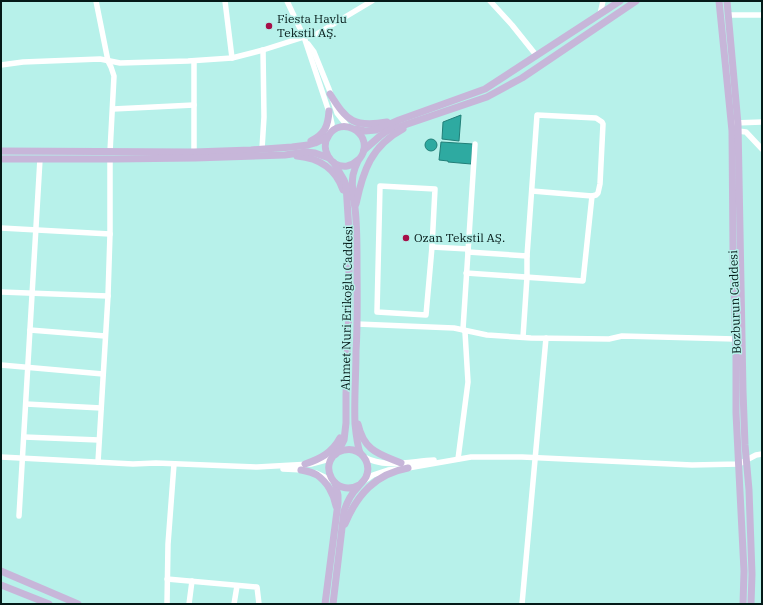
<svg xmlns="http://www.w3.org/2000/svg" width="763" height="605" font-family="'IBM Plex Serif',serif">
  <rect width="100%" height="100%" fill="#b7f1ea"/>
  <g fill="#2eaaa1" stroke="#217f78">
    <path d="M461 115 459 141 442 139 443 122Z"/>
    <circle cx="431" cy="145" r="6"/>
    <path d="M441 142 473 144 471 164 448 162V161L439 160Z"/>
  </g>
  <g fill="none" stroke-linecap="round" stroke-linejoin="round">
    <g stroke="#fff" stroke-width="5.5">
      <path d="M96 1 108 61 111 67 114 76 110 152"/>
      <path d="M225 1 232 58"/>
      <path d="M287 1 304 37 330 115 332 124 330 133"/>
      <path d="M490 1 512 25 536 55"/>
      <path d="M600 14 603 1"/>
      <path d="M728 15H762"/>
      <path d="M308 44 314 52 329 89 337 113 348 127"/>
      <path d="M1 65 23 62 100 59 120 63 188 61 232 58 263 50 304 37 315 35 372 1"/>
      <path d="M113 109 194 105"/>
      <path d="M734 123 762 122"/>
      <path d="M738 131 746 132 762 149"/>
      <path d="M262 149 264 117 263 50"/>
      <path d="M194 152V61"/>
      <path d="M380 186 435 189 432 247 426 315 377 312Z"/>
      <path d="M1 228 110 234"/>
      <path d="M432 247 468 249"/>
      <path d="M468 252 527 256 537 115 596 118 602 122 603 124 600 184 598 193 596 195 592 196 532 191"/>
      <path d="M466 273 583 281 592 196"/>
      <path d="M1 292 108 296"/>
      <path d="M357 324 454 328 487 335 531 338 609 339 622 336 735 339"/>
      <path d="M30 330 105 336"/>
      <path d="M523 337 527 277V256"/>
      <path d="M1 365 103 374"/>
      <path d="M26 404 101 408"/>
      <path d="M24 437 99 440"/>
      <path d="M1 457 133 464 156 463 257 467 311 464 326 460 333 457"/>
      <path d="M364 457C386 469 411 461 434 460"/>
      <path d="M458 459 468 382 465 332 463 329 475 144"/>
      <path d="M98 462 108 296 110 234V159"/>
      <path d="M283 469 304 470"/>
      <path d="M316 473 333 481"/>
      <path d="M364 481 373 475 388 470 408 468 471 457H522L692 465 739 464 756 455 762 454"/>
      <path d="M19 516 40 159"/>
      <path d="M167 579 257 587 259 604"/>
      <path d="M167 604 168 544 174 464"/>
      <path d="M189 604 192 581"/>
      <path d="M234 604 237 586"/>
      <path d="M522 604 546 338"/>
    </g>
    <g stroke="#c7b6d9" stroke-width="7">
      <path d="M719 1 732 131 733 250 736 354V413L744 571 743 604"/>
      <path d="M727 1 738 124 743 391 745 445 749 490 752 574 751 604"/>
      <path d="M330 94C347 121 354 128 387 122"/>
      <path d="M356 129 365 131 376 130 399 120 485 89 620 1"/>
      <path d="M311 141C325 134 328 126 329 111"/>
      <path d="M364 150 380 136 387 131 487 97 522 78 636 1"/>
      <path d="M1 151 194 152 251 150 292 147 308 145 315 143 327 137"/>
      <path d="M297 156C319 158 336 169 343 190"/>
      <path d="M1 159H114L195 158 285 155 306 152 315 153 329 158"/>
      <path d="M358 160C355 163 352 165 347 166 331 168 319 149 329 135 341 116 371 132 363 153 362 156 360 158 358 161 356 165 354 171 353 175 351 188 353 196 355 208 357 225 357 243 357 260 357 290 358 320 356 351 356 375 354 399 355 424 356 434 357 444 360 453"/>
      <path d="M334 163 344 180 346 185 349 231V306L346 394V423L344 440 339 450 336 454"/>
      <path d="M356 204C363 171 371 146 403 129"/>
      <path d="M358 424C364 451 379 454 401 463"/>
      <path d="M305 464C320 459 332 453 340 438"/>
      <path d="M301 470C306 471 312 472 317 475 327 482 334 494 336 506"/>
      <path d="M345 524C357 495 375 474 408 468"/>
      <path d="M1 571 78 604"/>
      <path d="M1 585 49 604"/>
      <path d="M325 604 338 503V495L335 483"/>
      <path d="M333 604 344 511C347 502 352 493 358 487 361 483 364 481 366 477 371 466 365 453 353 450 348 449 343 450 338 452 317 465 335 498 359 485"/>
    </g>
  </g>
  <g fill="#a50f48" stroke="#b7f1ea" stroke-width="1.5">
    <circle cx="269" cy="26" r="4"/>
    <circle cx="406" cy="238" r="4"/>
  </g>
  <g text-anchor="middle" stroke-width="3" stroke-linejoin="round" paint-order="stroke">
    <g font-size="12" fill="#041a18" stroke="#b7f1ea" text-anchor="start">
      <text x="277" y="23">Fiesta Havlu<tspan x="277" dy="14">Tekstil AŞ.</tspan></text>
      <text x="414" y="242">Ozan Tekstil AŞ.</text>
    </g>
    <g font-size="12" fill="#041a18" stroke="#b7f1ea">
      <text transform="translate(735 302) rotate(-92)" y="4">Bozburun Caddesi</text>
      <text transform="translate(347 308) rotate(-89)" y="4">Ahmet Nuri Erikoğlu Caddesi</text>
    </g>
  </g>
  <rect width="763" height="605" fill="none" stroke="#041a18" stroke-width="4"/>
</svg>
